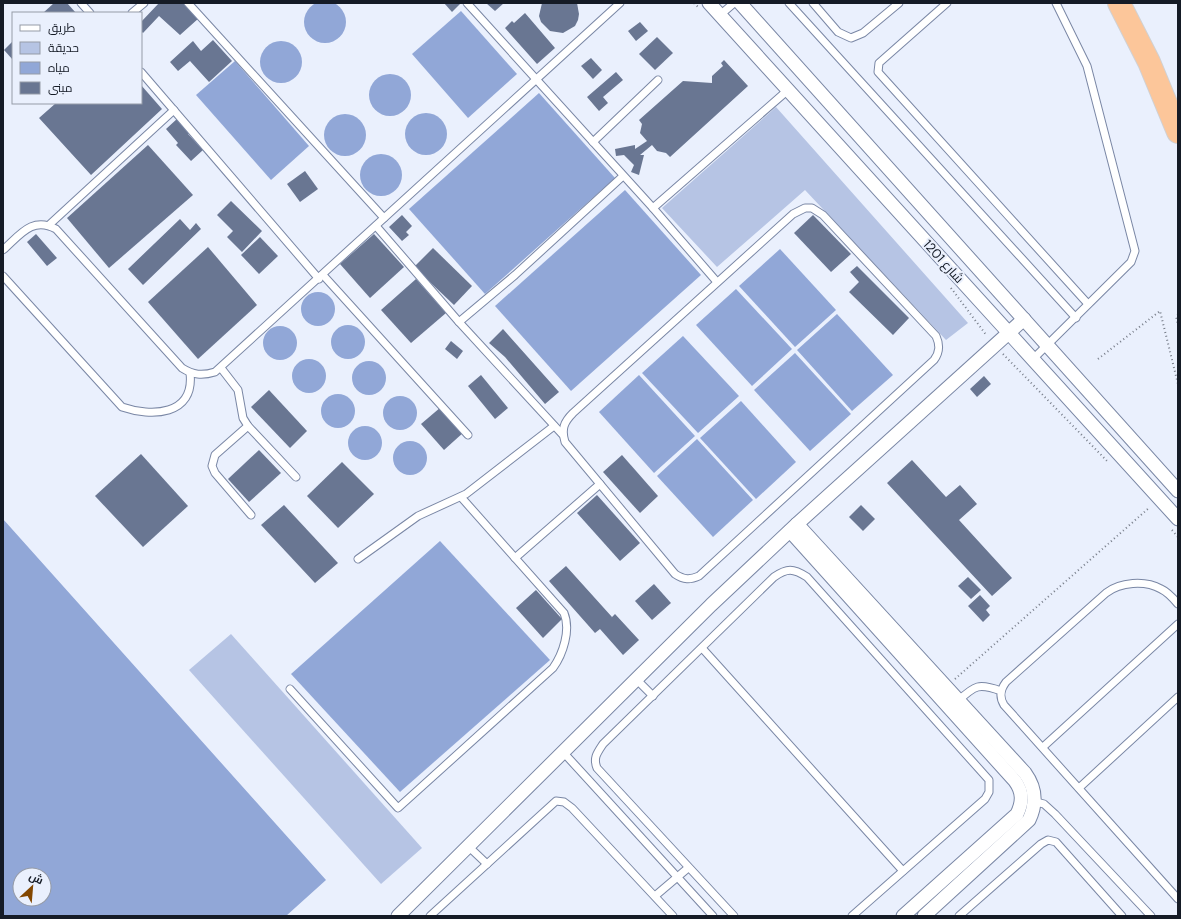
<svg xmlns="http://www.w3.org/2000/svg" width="1181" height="919" font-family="'DM Sans',Cairo,sans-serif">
  <rect width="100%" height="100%" fill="#eaf0fd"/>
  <g fill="#b6c4e4">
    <path d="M776 107 968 323 946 340 805 190 717 267 662 208Z"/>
    <path d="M231 634 422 848 381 884 189 670Z"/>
  </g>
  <g fill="#91a7d7" fill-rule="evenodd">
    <circle cx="325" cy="22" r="21"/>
    <path d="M461 11 517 74 468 118 412 54Z"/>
    <circle cx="281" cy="62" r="21"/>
    <path d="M235 61 309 146 271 180 196 95Z"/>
    <circle cx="390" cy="95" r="21"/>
    <path d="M539 93 615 178 485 294 409 209Z"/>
    <circle cx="426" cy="134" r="21"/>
    <circle cx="345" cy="135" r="21"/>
    <circle cx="381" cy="175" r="21"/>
    <path d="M625 190 701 275 571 391 495 306Z"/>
    <path d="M780 249 836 310 795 347 739 286Z"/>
    <path d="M736 289 792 349 752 386 696 325Z"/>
    <circle cx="318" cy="309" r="17"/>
    <path d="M837 314 893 375 852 411 797 350Z"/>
    <circle cx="348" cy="342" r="17"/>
    <circle cx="280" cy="343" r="17"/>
    <path d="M683 336 739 396 698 433 642 373Z"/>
    <path d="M795 353 851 414 810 451 754 390Z"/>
    <circle cx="309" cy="376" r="17"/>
    <circle cx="369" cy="378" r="17"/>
    <path d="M639 375 695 436 654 473 599 412Z"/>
    <circle cx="338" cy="411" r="17"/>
    <circle cx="400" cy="413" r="17"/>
    <path d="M741 401 796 462 756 499 700 438Z"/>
    <circle cx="365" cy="443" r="17"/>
    <path d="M697 439 753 500 713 537 657 476Z"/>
    <circle cx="410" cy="458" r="17"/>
    <path d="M3 519 326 880 286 916H3ZM20 875H44V899H20Z"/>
    <path d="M440 541 550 660 400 792 291 674Z"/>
  </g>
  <g fill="#697692">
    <path d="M54 3H67L76 13H43Z"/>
    <path d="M159 3H183L199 18 180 35 159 16 143 33 141 31V22Z"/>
    <path d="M444 3H461L452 12Z"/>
    <path d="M486 3H504L495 11Z"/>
    <path d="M542 3H577L579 14 578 20 575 26 563 33 550 31 541 22 539 16Z"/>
    <path d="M525 13 555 48 537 64 505 28 512 21 514 23Z"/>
    <path d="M640 22 648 31 636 41 628 31Z"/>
    <path d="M657 37 673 53 655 70 639 54Z"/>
    <path d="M213 40 232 61 209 82 190 61 178 71 170 62 193 41 201 51Z"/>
    <path d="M13 41V60L4 50Z"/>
    <path d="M591 58 602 70 593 79 581 66Z"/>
    <path d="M724 60 748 86 670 157 666 153 657 151 652 145 640 155H644L639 175 631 172 634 165 624 155 616 156 615 149 635 145V149L647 141 640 133 642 124 639 120 683 81 712 83V76L723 66 721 63Z"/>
    <path d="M616 72 623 80 603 97 608 103 599 111 587 97Z"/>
    <path d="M141 85 162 109 91 175 39 118 56 103H141Z"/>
    <path d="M178 118 190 132 188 134 203 150 191 161 176 145 178 143 166 129Z"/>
    <path d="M148 145 193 195 109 268 67 218Z"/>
    <path d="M305 171 318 189 300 202 287 184Z"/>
    <path d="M231 201 262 231 242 252 227 237 233 231 217 215Z"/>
    <path d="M402 215 412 226 406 232 409 235 402 241 389 227Z"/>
    <path d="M813 215 851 254 831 272 794 233Z"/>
    <path d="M180 219 190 230 196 223 201 229 143 285 128 269Z"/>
    <path d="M36 234 57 258 47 266 27 242Z"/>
    <path d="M374 234 404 267 370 298 340 264Z"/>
    <path d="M260 237 278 256 259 274 241 255Z"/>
    <path d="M208 247 257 305 198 359 148 302Z"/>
    <path d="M433 248 472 286 454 305 414 267Z"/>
    <path d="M857 266 909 318 893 335 849 292 859 282 850 272Z"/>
    <path d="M416 279 446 313 411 343 381 310Z"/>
    <path d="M503 329 559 392 545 404 505 357 489 343Z"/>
    <path d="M451 341 463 351 457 359 445 349Z"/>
    <path d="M481 375 508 408 495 419 468 386Z"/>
    <path d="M984 376 991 384 977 397 970 389Z"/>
    <path d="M269 390 307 431 290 448 251 407Z"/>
    <path d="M441 407 464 432 444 450 421 424Z"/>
    <path d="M259 450 281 473 249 502 228 479Z"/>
    <path d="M141 454 188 506 143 547 95 496Z"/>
    <path d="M622 455 658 496 640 513 603 472Z"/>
    <path d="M912 460 946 497 960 485 977 504 959 520 1012 578 992 596 887 483Z"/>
    <path d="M342 462 374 494 338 528 307 496Z"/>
    <path d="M597 495 640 543 620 561 577 513Z"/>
    <path d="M284 505 338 563 315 583 261 525Z"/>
    <path d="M861 505 875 519 863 531 849 517Z"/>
    <path d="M566 566 612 617 609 620 615 614 639 640 623 655 600 629 595 633 549 581Z"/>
    <path d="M968 577 981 590 971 599 958 586Z"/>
    <path d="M654 584 671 603 652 620 635 601Z"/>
    <path d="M536 590 562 619 543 638 516 608Z"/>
    <path d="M980 595 990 606 986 610 990 615 983 622 968 606Z"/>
  </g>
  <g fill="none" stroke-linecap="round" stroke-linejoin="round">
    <defs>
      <g id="lane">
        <path d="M81 3 90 13"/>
        <path d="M188 3 384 218"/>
        <path d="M467 3 653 208 717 282"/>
        <path d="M789 3 1076 318"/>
        <path d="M813 3 838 32 851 38 863 33 899 3"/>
        <path d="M947 3 879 63 878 72 1088 304"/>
        <path d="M132 13 144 3"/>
        <path d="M720 15 734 3"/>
        <path d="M141 72 319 279"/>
        <path d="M593 142 658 80"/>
        <path d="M653 208 788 90"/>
        <path d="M805 208H812L823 215 936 336C940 345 940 352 934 360L699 576C690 580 684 580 675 574L565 442C561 429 564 422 573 413L793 214Z"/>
        <path d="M49 225 174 110"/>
        <path d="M376 226 459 322 562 434"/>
        <path d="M3 250C20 235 32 216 56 229L182 368C193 375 202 376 215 372L620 3"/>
        <path d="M323 275 468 435"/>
        <path d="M3 276 122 407C151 417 195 416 190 373"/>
        <path d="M459 322 515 275 623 176"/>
        <path d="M1033 359 1131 262 1135 251 1087 66 1056 3"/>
        <path d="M221 368 238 390 243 418 248 426 296 477"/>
        <path d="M248 426 215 455 212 466 215 473 251 515"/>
        <path d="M515 558 600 484"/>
        <path d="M358 559 418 516 466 494 554 426"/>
        <path d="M1178 604C1173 598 1168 592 1161 589 1145 580 1120 582 1106 593L1006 682C1000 690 999 697 1004 705L1178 899"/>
        <path d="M702 648 903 871"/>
        <path d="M636 679 653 696"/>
        <path d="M290 689 398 808 553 668C563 654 571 630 564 613L461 497"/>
        <path d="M958 701C975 685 979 683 1001 691"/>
        <path d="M1043 747 1178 624"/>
        <path d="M563 752 713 916"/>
        <path d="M1079 788 1178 697"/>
        <path d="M1032 801 1044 804 1055 814 1151 916"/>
        <path d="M468 846 487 864"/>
        <path d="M655 896 688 868"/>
        <path d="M430 916 556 801 564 802 572 808 673 916"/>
        <path d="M734 916 597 768C593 758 597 753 603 744L774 577C787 568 793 568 807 577L989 780V792L985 799 852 916"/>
        <path d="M959 916 1041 844 1048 840 1056 842 1122 916"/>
      </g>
      <g id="street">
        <path d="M709 3 1178 519"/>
        <path d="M740 3 1178 491"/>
        <path d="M797 524 1025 773C1036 788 1037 803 1029 820L924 916"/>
        <path d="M790 531 1015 781C1023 792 1023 802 1017 814L903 916"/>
        <path d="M398 916 711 605 797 524 1024 319"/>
      </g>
      <path id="highway" d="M1119 3 1149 62 1178 132"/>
    </defs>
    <use href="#lane" stroke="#7a87a5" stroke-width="9"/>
    <use href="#street" stroke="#7a87a5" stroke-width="15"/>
    <use href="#highway" stroke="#d0d1d4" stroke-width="24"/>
    <g stroke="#777d89" stroke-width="2" stroke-dasharray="1 3" stroke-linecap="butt">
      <path d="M694 3 698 7"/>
      <path d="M951 288 987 336"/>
      <path d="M1178 315 1176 316 1178 325"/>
      <path d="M1003 354 1109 463"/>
      <path d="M1098 359 1160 311 1178 384"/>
      <path d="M1172 530 1178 537"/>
      <path d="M955 679 1150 507"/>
    </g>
    <use href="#lane" stroke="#fff" stroke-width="7"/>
    <use href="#street" stroke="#fff" stroke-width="13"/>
    <use href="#highway" stroke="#fcc69a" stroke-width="22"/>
  </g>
  <g text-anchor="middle" stroke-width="4" stroke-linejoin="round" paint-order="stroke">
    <g font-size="13" fill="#151b26" stroke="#eaf0fd">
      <text transform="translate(944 261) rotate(48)" y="5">شارع 1201</text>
    </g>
  </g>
  <rect width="1181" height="919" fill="none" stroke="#151b26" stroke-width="8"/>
  <rect x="12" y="12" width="130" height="92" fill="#eaf0fd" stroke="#959ba7"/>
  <rect x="20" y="25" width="20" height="6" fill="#ffffff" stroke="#959ba7"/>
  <text x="48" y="32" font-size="12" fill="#151b26">طريق</text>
  <rect x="20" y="42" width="20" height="12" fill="#b6c4e4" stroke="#959ba7"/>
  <text x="48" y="52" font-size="12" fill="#151b26">حديقة</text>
  <rect x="20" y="62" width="20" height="12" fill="#91a7d7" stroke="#959ba7"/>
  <text x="48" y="72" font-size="12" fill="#151b26">مياه</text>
  <rect x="20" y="82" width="20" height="12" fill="#697692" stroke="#959ba7"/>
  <text x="48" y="92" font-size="12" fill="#151b26">مبنى</text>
  <g transform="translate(32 887) rotate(26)"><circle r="19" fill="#eaf0fd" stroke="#959ba7"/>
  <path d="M0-3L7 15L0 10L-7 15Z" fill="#834701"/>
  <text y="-6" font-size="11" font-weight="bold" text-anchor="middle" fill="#151b26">ش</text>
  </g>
</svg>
